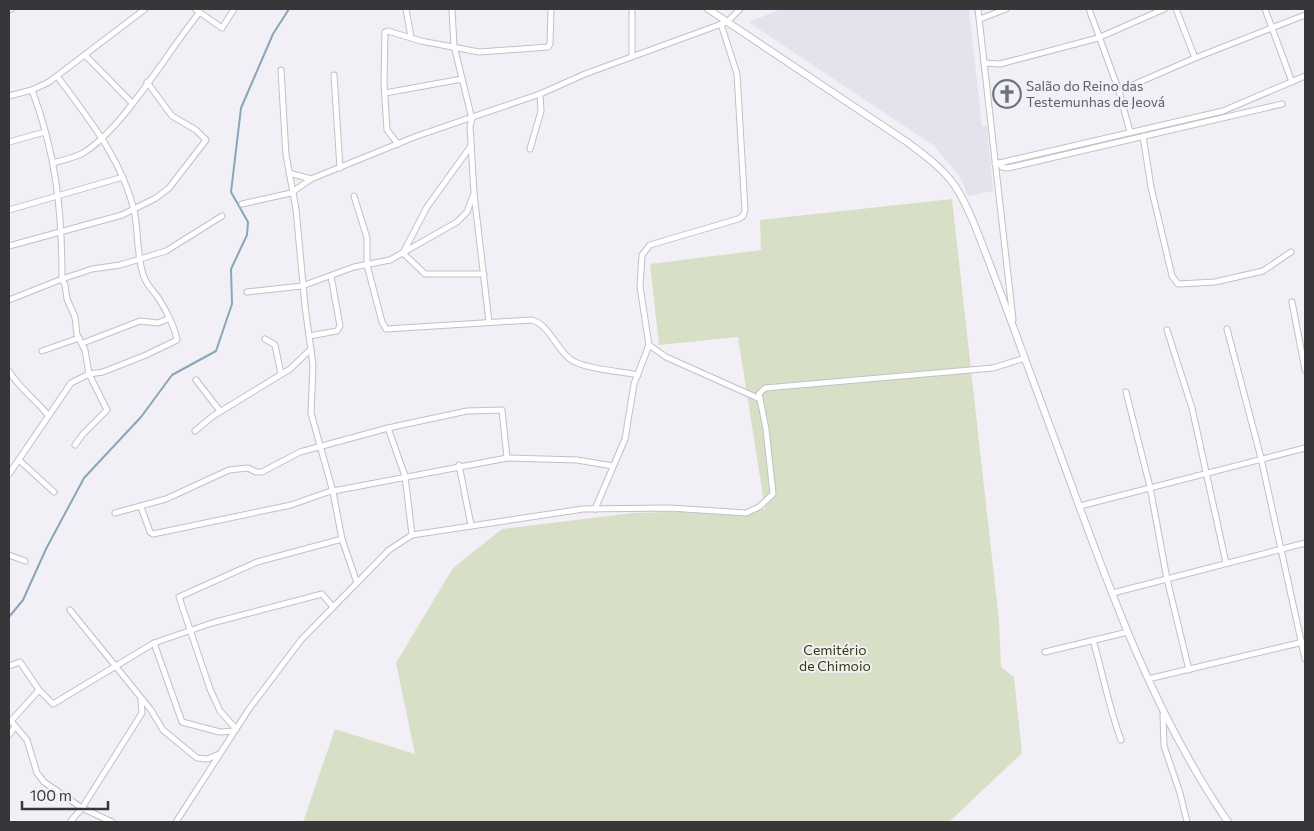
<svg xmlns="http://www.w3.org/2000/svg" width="1314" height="831" font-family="Commissioner,sans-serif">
  <rect width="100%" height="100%" fill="#f2f0f6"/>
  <path fill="#e5e2ed" d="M782 9H969L982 126H987L993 191 968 196 960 177 934 146 748 22Z"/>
  <path fill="#d7e0c6" d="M952 199 999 621 1001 667 1014 677 1022 753 949 822H303L335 729 415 754 396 663 453 568 502 529 633 513 765 509 738 337 659 345 650 264 761 250 760 220Z"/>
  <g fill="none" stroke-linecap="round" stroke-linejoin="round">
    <path stroke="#88a5ba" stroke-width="2" d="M9 617 23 600 46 549 84 478 141 417 172 375 216 351 232 304 231 269 247 235 248 222 231 192 241 108 273 34 289 9"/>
    <defs>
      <g id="minor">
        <path d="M195 9 222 28 234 9"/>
        <path d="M406 9 411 37"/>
        <path d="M978 9 1013 320"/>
        <path d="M1089 9 1119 91 1130 132"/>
        <path d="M1176 9 1195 58"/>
        <path d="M1265 9 1292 82"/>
        <path d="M9 10 11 9"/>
        <path d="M452 10 454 46 472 119 470 126 474 193 489 322"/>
        <path d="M980 19 1006 9"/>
        <path d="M85 55 132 103"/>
        <path d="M632 56V9"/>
        <path d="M984 63 1000 64 1098 38 1164 9"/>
        <path d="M281 70 286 155 296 209 305 306 313 365 311 413 333 492 342 539 357 583"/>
        <path d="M334 75 340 168"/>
        <path d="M32 90C56 154 62 210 62 279L65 285 67 299 75 317 77 335 85 350 89 374 107 410 83 434 75 445"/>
        <path d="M1119 91 1195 58 1305 15"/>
        <path d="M385 93 462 79"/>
        <path d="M9 96 32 90 49 82 145 9"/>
        <path d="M1143 136 1151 187 1172 276 1178 284 1215 282 1263 271 1291 252"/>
        <path d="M9 142 45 132"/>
        <path d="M398 144 387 130 384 82 385 32 388 31 421 41 479 52 548 47 550 44 551 9"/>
        <path d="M530 149 541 111 540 94"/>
        <path d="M53 163C63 160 74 158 83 153 123 129 168 51 199 13"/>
        <path d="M999 163 1002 167 1008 168 1282 104"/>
        <path d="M995 164 1223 111 1305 76"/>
        <path d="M289 173 311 179"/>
        <path d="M354 196 367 238V265L382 322 386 329 532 320C549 325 556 348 570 359 583 369 620 371 638 375"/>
        <path d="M242 204 291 193 311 179 417 136 540 94 585 74 727 22 740 9"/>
        <path d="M9 210 123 177"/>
        <path d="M9 246 122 215 156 198 169 188 206 140 196 130 172 116 147 82"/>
        <path d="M403 253 427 207 471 146"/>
        <path d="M403 253 425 274H484"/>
        <path d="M247 292 302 286 354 267 390 260 457 222 467 212 473 196"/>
        <path d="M9 300 62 279 92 269 120 265 166 251 222 216"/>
        <path d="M1292 302 1305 370"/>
        <path d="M1227 329 1261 458 1305 659"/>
        <path d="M1167 330 1192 408 1226 563"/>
        <path d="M309 336 337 331 340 326 331 276"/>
        <path d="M265 339 275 345 281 374"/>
        <path d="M83 343 140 321 158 323 168 319"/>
        <path d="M649 345 666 357 760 399"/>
        <path d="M42 351 79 338"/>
        <path d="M9 371C19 388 35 399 48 415"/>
        <path d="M196 380 220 411"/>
        <path d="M1126 392 1150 487 1167 579 1189 670"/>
        <path d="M388 428 405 476 412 535"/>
        <path d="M195 431 213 416 290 369 311 349"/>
        <path d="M19 460 54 492"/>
        <path d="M459 465 471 525"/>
        <path d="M9 474 71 383 89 374 103 372 146 355 177 340C175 328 166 310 159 299 154 291 147 286 144 277 136 256 139 232 134 210 121 158 88 118 57 76"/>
        <path d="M1080 506 1305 448"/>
        <path d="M141 507 150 532 153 534 291 505 328 492 507 458 577 460 613 466"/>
        <path d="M595 509 625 439 634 384 649 345 640 287 642 255 650 245 738 219 743 216 745 210 737 74 721 24"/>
        <path d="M115 513 166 499 229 470 248 468 256 472H262L300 452 388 428 467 411 502 410 507 458"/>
        <path d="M9 555 25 561"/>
        <path d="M1113 593 1305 543"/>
        <path d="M70 610 151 710 163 730 197 758 208 759 219 754"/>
        <path d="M1093 640C1103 674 1109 708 1121 740"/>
        <path d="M154 643 182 722 220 732 234 731"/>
        <path d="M1045 652 1128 632"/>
        <path d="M9 666 20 662 39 690 53 704 154 643 212 623 322 594 333 607"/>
        <path d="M1148 679 1303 642"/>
        <path d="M39 690 11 721 27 740 37 773 44 782 82 808 112 822"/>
        <path d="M1163 714 1164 746 1180 793 1187 822"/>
        <path d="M236 729 220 711 210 689 179 597 257 562 342 539"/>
        <path d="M9 735 15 727"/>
        <path d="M70 822 82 808 142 713 141 700"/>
        <path d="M176 822 249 709 301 640 389 550 412 535 583 509 670 508 746 513 759 507 773 494 766 429 759 394 765 388 993 368 1025 358"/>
      </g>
      <path id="tertiary" d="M708 9 907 142C924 155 943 168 955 186 970 209 979 237 989 262 1008 312 1026 362 1045 413 1097 552 1143 699 1228 822"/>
    </defs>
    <use href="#minor" stroke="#c2c0c5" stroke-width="7"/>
    <use href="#tertiary" stroke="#c2c0c5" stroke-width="8"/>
    <use href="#minor" stroke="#fff" stroke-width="5"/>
    <use href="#tertiary" stroke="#fff" stroke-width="6"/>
  </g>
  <defs>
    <symbol id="church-ring" viewBox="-11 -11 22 22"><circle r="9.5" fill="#f2f0f6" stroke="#6b7280" stroke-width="1.5"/><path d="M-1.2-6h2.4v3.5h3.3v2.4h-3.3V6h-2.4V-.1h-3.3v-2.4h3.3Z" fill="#6b7280"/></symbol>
  </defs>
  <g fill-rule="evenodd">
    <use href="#church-ring" x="991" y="78" width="32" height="32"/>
  </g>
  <g text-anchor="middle" stroke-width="4" stroke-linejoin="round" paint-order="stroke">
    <g font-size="14" fill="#5b616d" stroke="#f2f0f6" text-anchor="start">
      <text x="1026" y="91">Salão do Reino das<tspan x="1026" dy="16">Testemunhas de Jeová</tspan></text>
    </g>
    <g font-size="14" fill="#313d0c" stroke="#f2f0f6">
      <text x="835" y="655">Cemitério<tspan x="835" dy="16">de Chimoio</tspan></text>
    </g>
  </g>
  <rect width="1314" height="831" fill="none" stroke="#373638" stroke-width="20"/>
  <path d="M22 801v8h86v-8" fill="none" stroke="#373638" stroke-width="2.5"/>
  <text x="30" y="801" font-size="15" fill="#373638" stroke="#f2f0f6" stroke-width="4" paint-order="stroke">100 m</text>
</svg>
